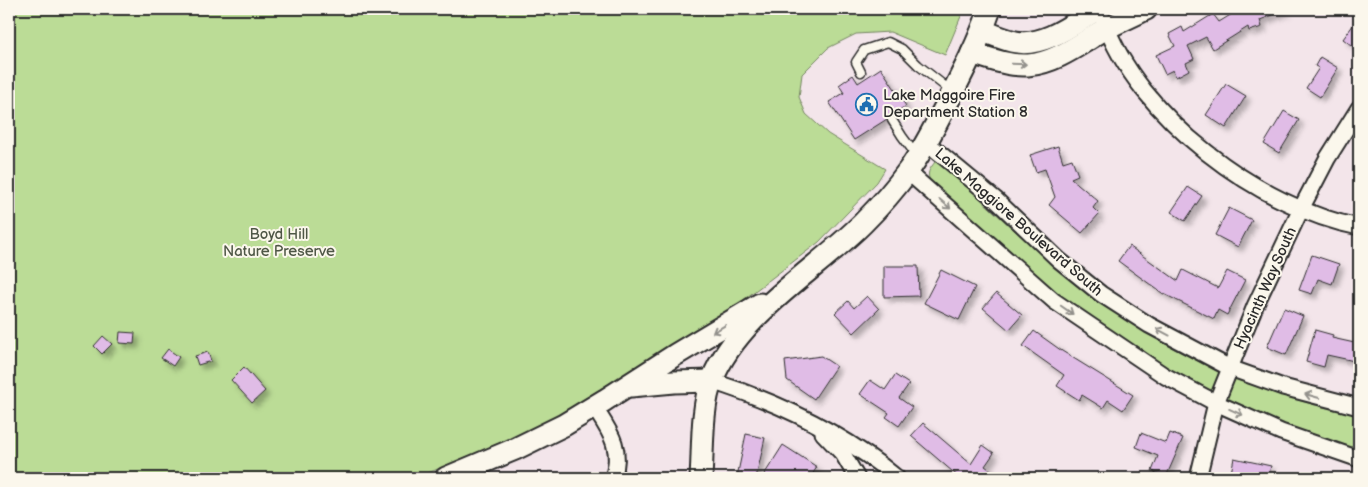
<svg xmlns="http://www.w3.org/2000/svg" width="1368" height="487" font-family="'Balsamiq Sans',sans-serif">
  <defs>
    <filter id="shadow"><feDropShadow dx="4.5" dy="4.5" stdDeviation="2.5" flood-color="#0004"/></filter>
  </defs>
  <rect width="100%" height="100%" fill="#f3e5ea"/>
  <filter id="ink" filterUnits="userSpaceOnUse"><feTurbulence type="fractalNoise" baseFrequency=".02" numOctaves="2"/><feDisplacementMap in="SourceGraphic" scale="10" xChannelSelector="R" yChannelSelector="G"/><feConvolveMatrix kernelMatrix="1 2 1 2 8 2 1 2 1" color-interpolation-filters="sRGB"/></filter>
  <g filter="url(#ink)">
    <g fill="#bbdc96" stroke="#738460">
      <path d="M9 9H964L945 55 890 32 856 34 828 48 802 74 799 97 806 114 828 134 885 169 877 182 819 242 734 307 540 426 421 476 414 478H9Z"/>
      <path d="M935 162 942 164C999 215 1056 273 1120 316 1191 364 1275 399 1359 415V452L1257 414 1194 384 1143 353 1064 299 1017 261 931 183C926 173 929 170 935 162Z"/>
    </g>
    <g fill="#e0bce6" stroke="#2b2b2b" filter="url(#shadow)">
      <path d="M1240 9H1286V10L1260 20 1262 27 1249 31 1248 27 1213 49 1206 37 1188 46 1194 59 1186 63 1189 70 1176 77 1173 70 1165 74 1156 55 1175 46 1169 34 1182 27 1184 32 1213 14 1219 22Z"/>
      <path d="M1359 17V51L1343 39Z"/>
      <path d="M1320 57 1338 68 1320 97 1306 88 1319 68 1315 66Z"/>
      <path d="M881 68 906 106 889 116 887 119 854 140 829 102 844 93 839 85 853 75 858 83Z"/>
      <path d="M1226 84 1246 96 1226 128 1206 115Z"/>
      <path d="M1284 111 1299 120 1279 153 1264 144Z"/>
      <path d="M1058 146 1063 162 1072 159 1078 175 1071 178 1098 201 1093 208 1099 214 1082 233 1049 205 1055 197 1045 169 1036 172 1030 155Z"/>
      <path d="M1188 187 1202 196 1185 221 1171 212Z"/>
      <path d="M1229 208 1252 220 1238 247 1215 235Z"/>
      <path d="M1129 246 1178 281 1183 270 1218 288 1227 271 1245 280 1227 315 1218 310 1214 319 1162 293 1118 261Z"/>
      <path d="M1312 255 1339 264 1332 284 1318 279 1312 294 1299 290Z"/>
      <path d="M884 266H918L919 296 884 297Z"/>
      <path d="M941 270 975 287 959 320 924 303Z"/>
      <path d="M996 293 1022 315 1009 330 983 308Z"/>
      <path d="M867 296 879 309 854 333 835 313 848 301 854 308Z"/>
      <path d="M1284 308 1303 316 1286 355 1267 347Z"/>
      <path d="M1315 330 1333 335 1332 338 1359 344V362L1327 355 1324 367 1306 362Z"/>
      <path d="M1034 331 1062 351 1133 395 1123 410 1108 400 1103 408 1082 395 1079 400 1057 386 1064 375 1023 346Z"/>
      <path d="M120 332 135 333 134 344 119 343Z"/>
      <path d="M103 336 112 344 102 354 94 346Z"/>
      <path d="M168 349 179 357 173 366 161 358Z"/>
      <path d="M208 352 211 361 198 365 195 356Z"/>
      <path d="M821 356 836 366 814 399 787 380 785 361Z"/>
      <path d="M244 367 265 391 252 403 231 380Z"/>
      <path d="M895 375 909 384 899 398 912 407 899 426 886 417 889 413 860 394 870 380 885 390Z"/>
      <path d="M923 423 971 464 983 445 994 453 985 466 1001 478H960L911 436Z"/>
      <path d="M1141 433 1166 443 1170 433 1183 438 1166 477 1152 471 1158 456 1136 447Z"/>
      <path d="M746 434 765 438 756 478 737 477Z"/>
      <path d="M783 445 817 467 810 478H762Z"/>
      <path d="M1234 458 1271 466 1268 478H1230Z"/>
    </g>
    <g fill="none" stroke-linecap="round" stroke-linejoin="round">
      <defs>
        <g id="lane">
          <path d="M861 72 856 62 864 50 888 42 902 49 918 65 951 91"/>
          <path d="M892 120 902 136 916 155"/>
        </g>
        <g id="street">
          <path d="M1104 20C1137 116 1261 209 1359 227"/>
          <path d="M926 142 995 199 1059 260 1101 294 1149 325 1230 368 1283 387 1359 407"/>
          <path d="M908 172 1054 301 1165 376 1216 403 1281 432 1359 459"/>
          <path d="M711 381C778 402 843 433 897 478"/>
          <path d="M594 407C610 432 623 448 613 478"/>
          <path d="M823 433 843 454 857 478"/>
          <path d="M1198 478 1216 403 1255 306 1301 209 1327 159 1359 108"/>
        </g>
        <g id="secondary">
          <path d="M982 31C993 34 1004 40 1016 42 1045 47 1074 23 1098 9"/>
          <path d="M972 53C990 59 1009 66 1028 65 1056 63 1081 43 1105 29 1118 22 1132 16 1146 9"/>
          <path d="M631 386 674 382 711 381"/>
          <path d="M446 478 515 449 564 425 605 400 675 355 760 304"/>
          <path d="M701 478C703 450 701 406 712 380 738 315 815 271 863 223 879 207 895 189 908 171 922 152 933 130 944 109 961 76 978 44 990 9"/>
        </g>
      </defs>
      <use href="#lane" stroke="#2b2b2b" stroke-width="11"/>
      <use href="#street" stroke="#2b2b2b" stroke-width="19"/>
      <use href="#secondary" stroke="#2b2b2b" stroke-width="25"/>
      <use href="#lane" stroke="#fbf7ec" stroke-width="8"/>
      <use href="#street" stroke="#fbf7ec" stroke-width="15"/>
      <use href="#secondary" stroke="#fbf7ec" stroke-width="21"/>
    </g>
    <defs><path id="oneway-shaft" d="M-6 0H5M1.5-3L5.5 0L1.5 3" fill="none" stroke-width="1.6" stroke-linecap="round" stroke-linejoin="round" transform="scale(1.25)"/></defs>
    <g stroke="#93918c">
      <use href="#oneway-shaft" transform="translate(1019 64) rotate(2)"/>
      <use href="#oneway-shaft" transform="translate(945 204) rotate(41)"/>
      <use href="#oneway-shaft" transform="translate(1067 310) rotate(35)"/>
      <use href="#oneway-shaft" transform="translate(719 329) rotate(149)"/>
      <use href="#oneway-shaft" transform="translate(1163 332) rotate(-152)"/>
      <use href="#oneway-shaft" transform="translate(1312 396) rotate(-164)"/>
      <use href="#oneway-shaft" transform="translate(1236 412) rotate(24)"/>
    </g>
  </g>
  <defs>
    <symbol id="civic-ring" viewBox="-11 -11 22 22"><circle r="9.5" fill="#fbf7ec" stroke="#1f6fb2" stroke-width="1.5"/><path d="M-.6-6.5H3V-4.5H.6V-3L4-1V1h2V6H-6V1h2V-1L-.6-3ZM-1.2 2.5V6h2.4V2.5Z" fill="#1f6fb2"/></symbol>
  </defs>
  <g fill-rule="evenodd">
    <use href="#civic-ring" x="854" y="92" width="25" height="25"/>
  </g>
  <g text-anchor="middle" stroke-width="4" stroke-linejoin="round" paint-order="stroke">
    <g font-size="15" fill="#2b2b2b" stroke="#fbf7ec" text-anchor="start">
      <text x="883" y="100">Lake Maggoire Fire<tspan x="883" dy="17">Department Station 8</tspan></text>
    </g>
    <g font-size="15" fill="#2b2b2b" stroke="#fbf7ec">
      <text transform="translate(1019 222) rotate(41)" y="5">Lake Maggiore Boulevard South</text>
      <text transform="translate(1265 288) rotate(-66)" y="5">Hyacinth Way South</text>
    </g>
    <g font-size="15" fill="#4f5746" stroke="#fbf7ec">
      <text x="279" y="239">Boyd Hill<tspan x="279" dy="17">Nature Preserve</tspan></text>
    </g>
  </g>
  <rect width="1368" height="487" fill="none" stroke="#fbf7ec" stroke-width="30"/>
  <rect x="15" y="15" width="1338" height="457" fill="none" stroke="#2b2b2b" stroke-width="2" filter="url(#ink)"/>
</svg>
